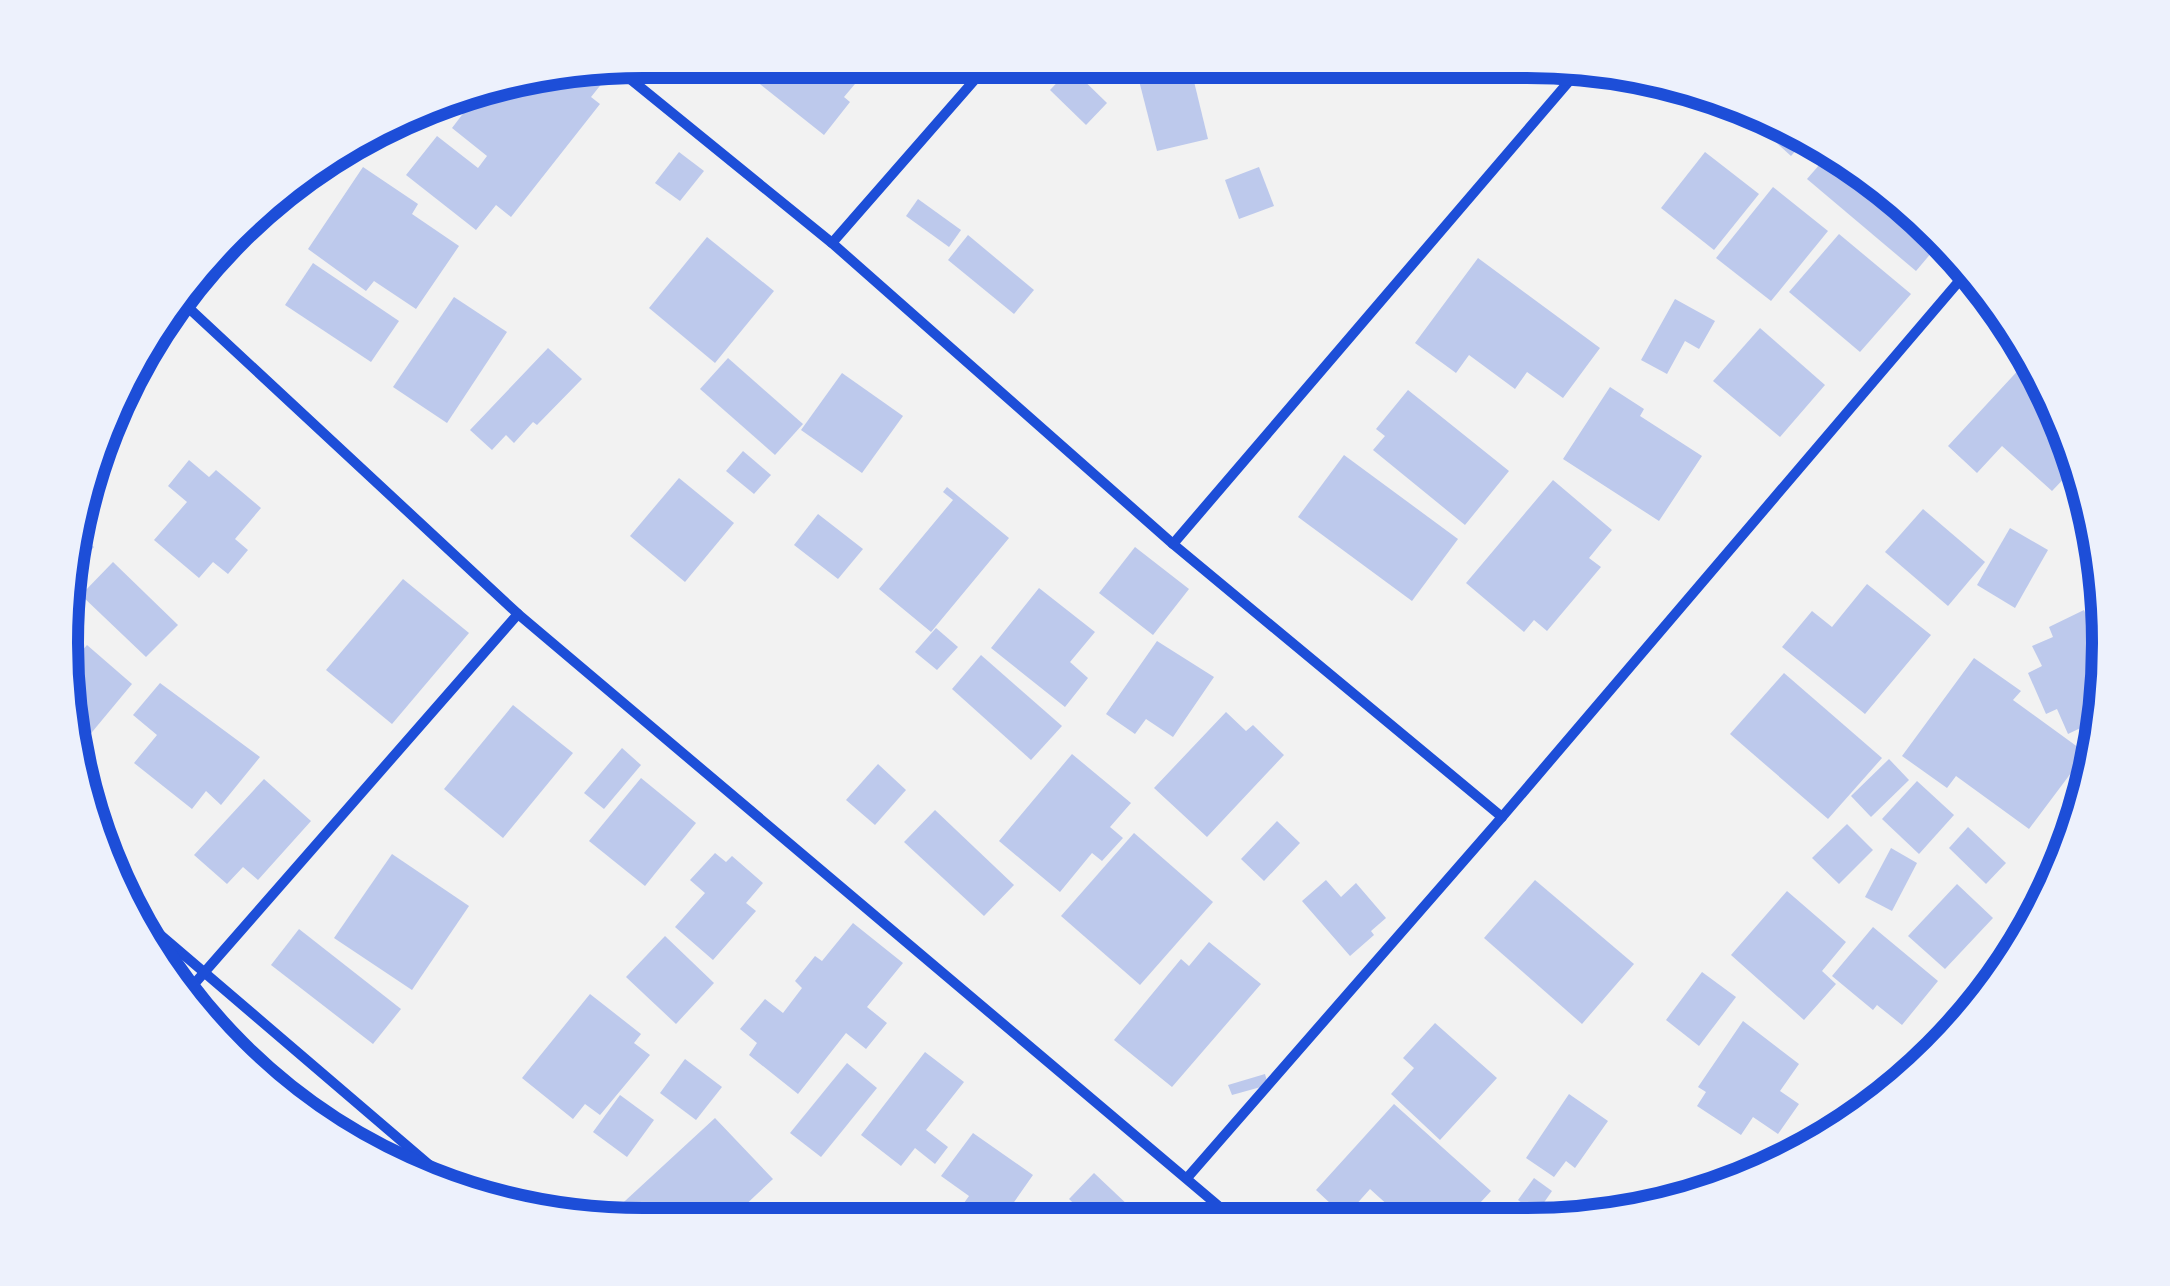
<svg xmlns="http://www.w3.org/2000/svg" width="2170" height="1286" font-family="'Roboto Condensed',sans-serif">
  <rect width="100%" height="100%" fill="#f2f2f2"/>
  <g fill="#bdc9ec">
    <path d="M773 60H847L852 64 848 69 860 78 844 97 850 102 824 135 756 81Z"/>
    <path d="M1134 61H1189L1208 139 1157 151Z"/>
    <path d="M1071 68 1107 103 1086 125 1050 90Z"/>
    <path d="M587 69 603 82 591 97 600 104 511 217 496 205 476 230 406 175 437 136 478 168 487 156 452 128 484 86Z"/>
    <path d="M1724 95 1775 121 1808 137 1791 156Z"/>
    <path d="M1833 149 1850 158 1938 245 1916 271 1807 179Z"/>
    <path d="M679 152 704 171 680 201 655 183Z"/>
    <path d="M1705 152 1759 194 1714 250 1661 208Z"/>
    <path d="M363 167 418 204 412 214 459 246 416 309 374 281 366 291 308 249Z"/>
    <path d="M1259 167 1274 206 1239 219 1225 180Z"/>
    <path d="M1773 187 1828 231 1771 301 1716 258Z"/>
    <path d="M918 199 961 230 949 247 906 216Z"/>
    <path d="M1839 234 1911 294 1860 352 1789 292Z"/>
    <path d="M968 235 1034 290 1014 314 948 260Z"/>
    <path d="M707 237 774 291 715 363 649 308Z"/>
    <path d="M1478 258 1600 348 1563 398 1527 372 1515 389 1469 355 1456 373 1415 343Z"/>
    <path d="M313 263 399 321 371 362 285 305Z"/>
    <path d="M454 297 507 332 447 423 393 387Z"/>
    <path d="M1675 299 1715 321 1699 349 1685 341 1667 374 1641 360Z"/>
    <path d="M1760 328 1825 385 1780 437 1713 381Z"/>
    <path d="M548 348 582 379 537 425 533 422 514 443 506 435 492 450 470 430Z"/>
    <path d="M728 358 803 424 775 455 700 389Z"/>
    <path d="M2024 364 2038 382 2028 393 2052 415 2074 468 2052 491 2002 446 1977 473 1948 446Z"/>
    <path d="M842 373 903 416 862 473 801 430Z"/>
    <path d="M1610 387 1644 409 1640 416 1702 456 1659 521 1563 459Z"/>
    <path d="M1408 390 1509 471 1465 525 1373 450 1385 436 1376 429Z"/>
    <path d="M743 451 771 475 754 494 726 471Z"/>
    <path d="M1344 455 1458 539 1412 601 1298 517Z"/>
    <path d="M189 460 209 477 216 470 261 508 235 539 248 550 228 574 213 562 199 578 154 540 187 502 168 486Z"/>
    <path d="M679 478 734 523 685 582 630 536Z"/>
    <path d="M1553 480 1612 530 1589 558 1601 567 1547 631 1534 620 1524 632 1466 583Z"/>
    <path d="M947 487 1009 538 931 632 879 589 953 500 943 492Z"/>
    <path d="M1923 509 1985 562 1948 606 1885 552Z"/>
    <path d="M818 514 863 549 838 579 794 545Z"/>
    <path d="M2010 528 2048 550 2015 608 1977 585Z"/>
    <path d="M75 531 94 547 69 576Z"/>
    <path d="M1135 547 1189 589 1153 635 1099 593Z"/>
    <path d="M113 562 178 625 146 657 81 595Z"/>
    <path d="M403 579 469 633 392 724 326 670Z"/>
    <path d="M1867 584 1931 635 1865 714 1782 647 1812 611 1832 627Z"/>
    <path d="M1039 588 1095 632 1070 662 1088 678 1065 707 991 648Z"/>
    <path d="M2084 610 2090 625 2099 621V712L2094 701 2086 705 2093 722 2068 734 2057 709 2046 714 2028 673 2042 666 2032 646 2053 637 2049 627Z"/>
    <path d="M936 628 958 647 937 670 915 652Z"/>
    <path d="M1157 641 1214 677 1173 737 1146 719 1135 734 1106 714Z"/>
    <path d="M87 645 132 684 78 749 65 671Z"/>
    <path d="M981 655 1062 726 1031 760 952 689Z"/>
    <path d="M1974 658 2021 691 2013 700 2086 753 2029 829 1956 776 1947 788 1902 756Z"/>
    <path d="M1784 673 1882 758 1828 819 1730 734Z"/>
    <path d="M160 683 260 757 221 805 206 791 192 809 134 763 157 735 133 715Z"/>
    <path d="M513 705 573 753 503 838 444 789Z"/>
    <path d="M1226 712 1246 731 1253 725 1284 755 1207 837 1154 788Z"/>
    <path d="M622 748 641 765 604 809 584 793Z"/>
    <path d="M1072 754 1131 803 1110 827 1123 838 1102 861 1092 853 1060 892 999 841Z"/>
    <path d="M1889 759 1909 780 1871 817 1851 796Z"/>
    <path d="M878 764 906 790 875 825 846 800Z"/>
    <path d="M641 778 696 823 645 886 589 841Z"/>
    <path d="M264 779 311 821 258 880 243 867 227 884 194 855Z"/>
    <path d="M1917 781 1954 815 1919 854 1882 819Z"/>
    <path d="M935 810 1014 885 984 916 904 842Z"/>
    <path d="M1277 821 1300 843 1264 881 1241 859Z"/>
    <path d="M1847 824 1873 850 1839 884 1812 858Z"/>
    <path d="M1968 827 2006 863 1986 884 1949 848Z"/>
    <path d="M1134 833 1213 902 1140 985 1061 916Z"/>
    <path d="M1891 848 1917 863 1892 911 1865 897Z"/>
    <path d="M715 853 726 862 732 856 763 883 746 903 756 911 713 960 675 927 705 893 690 880Z"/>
    <path d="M392 854 469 906 412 990 334 938Z"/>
    <path d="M1326 880 1341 897 1356 883 1386 918 1371 931 1374 935 1350 956 1302 901Z"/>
    <path d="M1535 880 1634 964 1582 1024 1484 938Z"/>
    <path d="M1957 884 1993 918 1945 969 1908 936Z"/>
    <path d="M1787 891 1846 942 1822 971 1836 984 1804 1020 1731 955Z"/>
    <path d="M853 923 903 963 867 1007 887 1023 866 1049 846 1033 798 1094 749 1055 757 1043 740 1029 765 999 783 1013 802 988 795 981 815 956 822 961Z"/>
    <path d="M1873 927 1938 981 1902 1025 1877 1005 1873 1010 1832 976Z"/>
    <path d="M299 929 401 1009 373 1044 271 965Z"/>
    <path d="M665 936 714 983 676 1024 626 977Z"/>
    <path d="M1209 942 1261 984 1172 1087 1114 1040 1181 959 1189 966Z"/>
    <path d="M1702 972 1736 997 1699 1046 1666 1020Z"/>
    <path d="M590 994 641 1034 634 1043 650 1055 600 1115 585 1104 573 1119 522 1078Z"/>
    <path d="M1743 1021 1799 1064 1780 1091 1799 1104 1778 1134 1753 1117 1741 1135 1697 1106 1706 1092 1698 1087Z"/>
    <path d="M1435 1023 1497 1078 1440 1140 1391 1094 1414 1068 1403 1058Z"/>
    <path d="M925 1052 964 1082 926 1130 948 1147 935 1164 915 1148 901 1166 861 1135Z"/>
    <path d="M685 1059 722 1087 696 1120 660 1093Z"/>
    <path d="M847 1063 877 1088 821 1157 790 1133Z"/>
    <path d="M1265 1074 1268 1085 1232 1095 1228 1085Z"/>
    <path d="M1569 1094 1608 1121 1575 1168 1566 1161 1554 1177 1526 1158Z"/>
    <path d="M620 1095 654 1120 627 1157 593 1132Z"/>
    <path d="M1394 1104 1491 1191 1469 1215 1481 1225H1394L1401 1217 1370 1189 1345 1217 1316 1190Z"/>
    <path d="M715 1118 773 1179 724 1225H632L628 1221 623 1225 600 1224Z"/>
    <path d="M973 1133 1033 1175 998 1225H948L969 1196 941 1176Z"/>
    <path d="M1094 1173 1149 1225H1097L1069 1199Z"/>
    <path d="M1534 1178 1552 1191 1536 1214 1518 1200Z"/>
    <path d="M1025 1205 1049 1225H1009Z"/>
  </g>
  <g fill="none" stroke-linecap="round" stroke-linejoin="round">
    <g stroke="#1d4ed8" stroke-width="10">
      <path d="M613 65 832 243 1173 544 1502 817"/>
      <path d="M832 243 992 60"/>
      <path d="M178 298 518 614 1241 1225"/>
      <path d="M1173 544 1583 65"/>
      <path d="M136 914 468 1198"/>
      <path d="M181 999 518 614"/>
      <path d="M1187 1178 1502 817 1966 273"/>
    </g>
  </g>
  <path d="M0 0H2170V1286H0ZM643 78H1527A565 565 0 0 1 2092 643V643A565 565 0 0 1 1527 1208H643A565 565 0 0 1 78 643V643A565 565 0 0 1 643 78Z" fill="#edf1fc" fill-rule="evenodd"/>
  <path fill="none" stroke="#1d4ed8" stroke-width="12" d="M643 78H1527A565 565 0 0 1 2092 643V643A565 565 0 0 1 1527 1208H643A565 565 0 0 1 78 643V643A565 565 0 0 1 643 78Z"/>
</svg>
